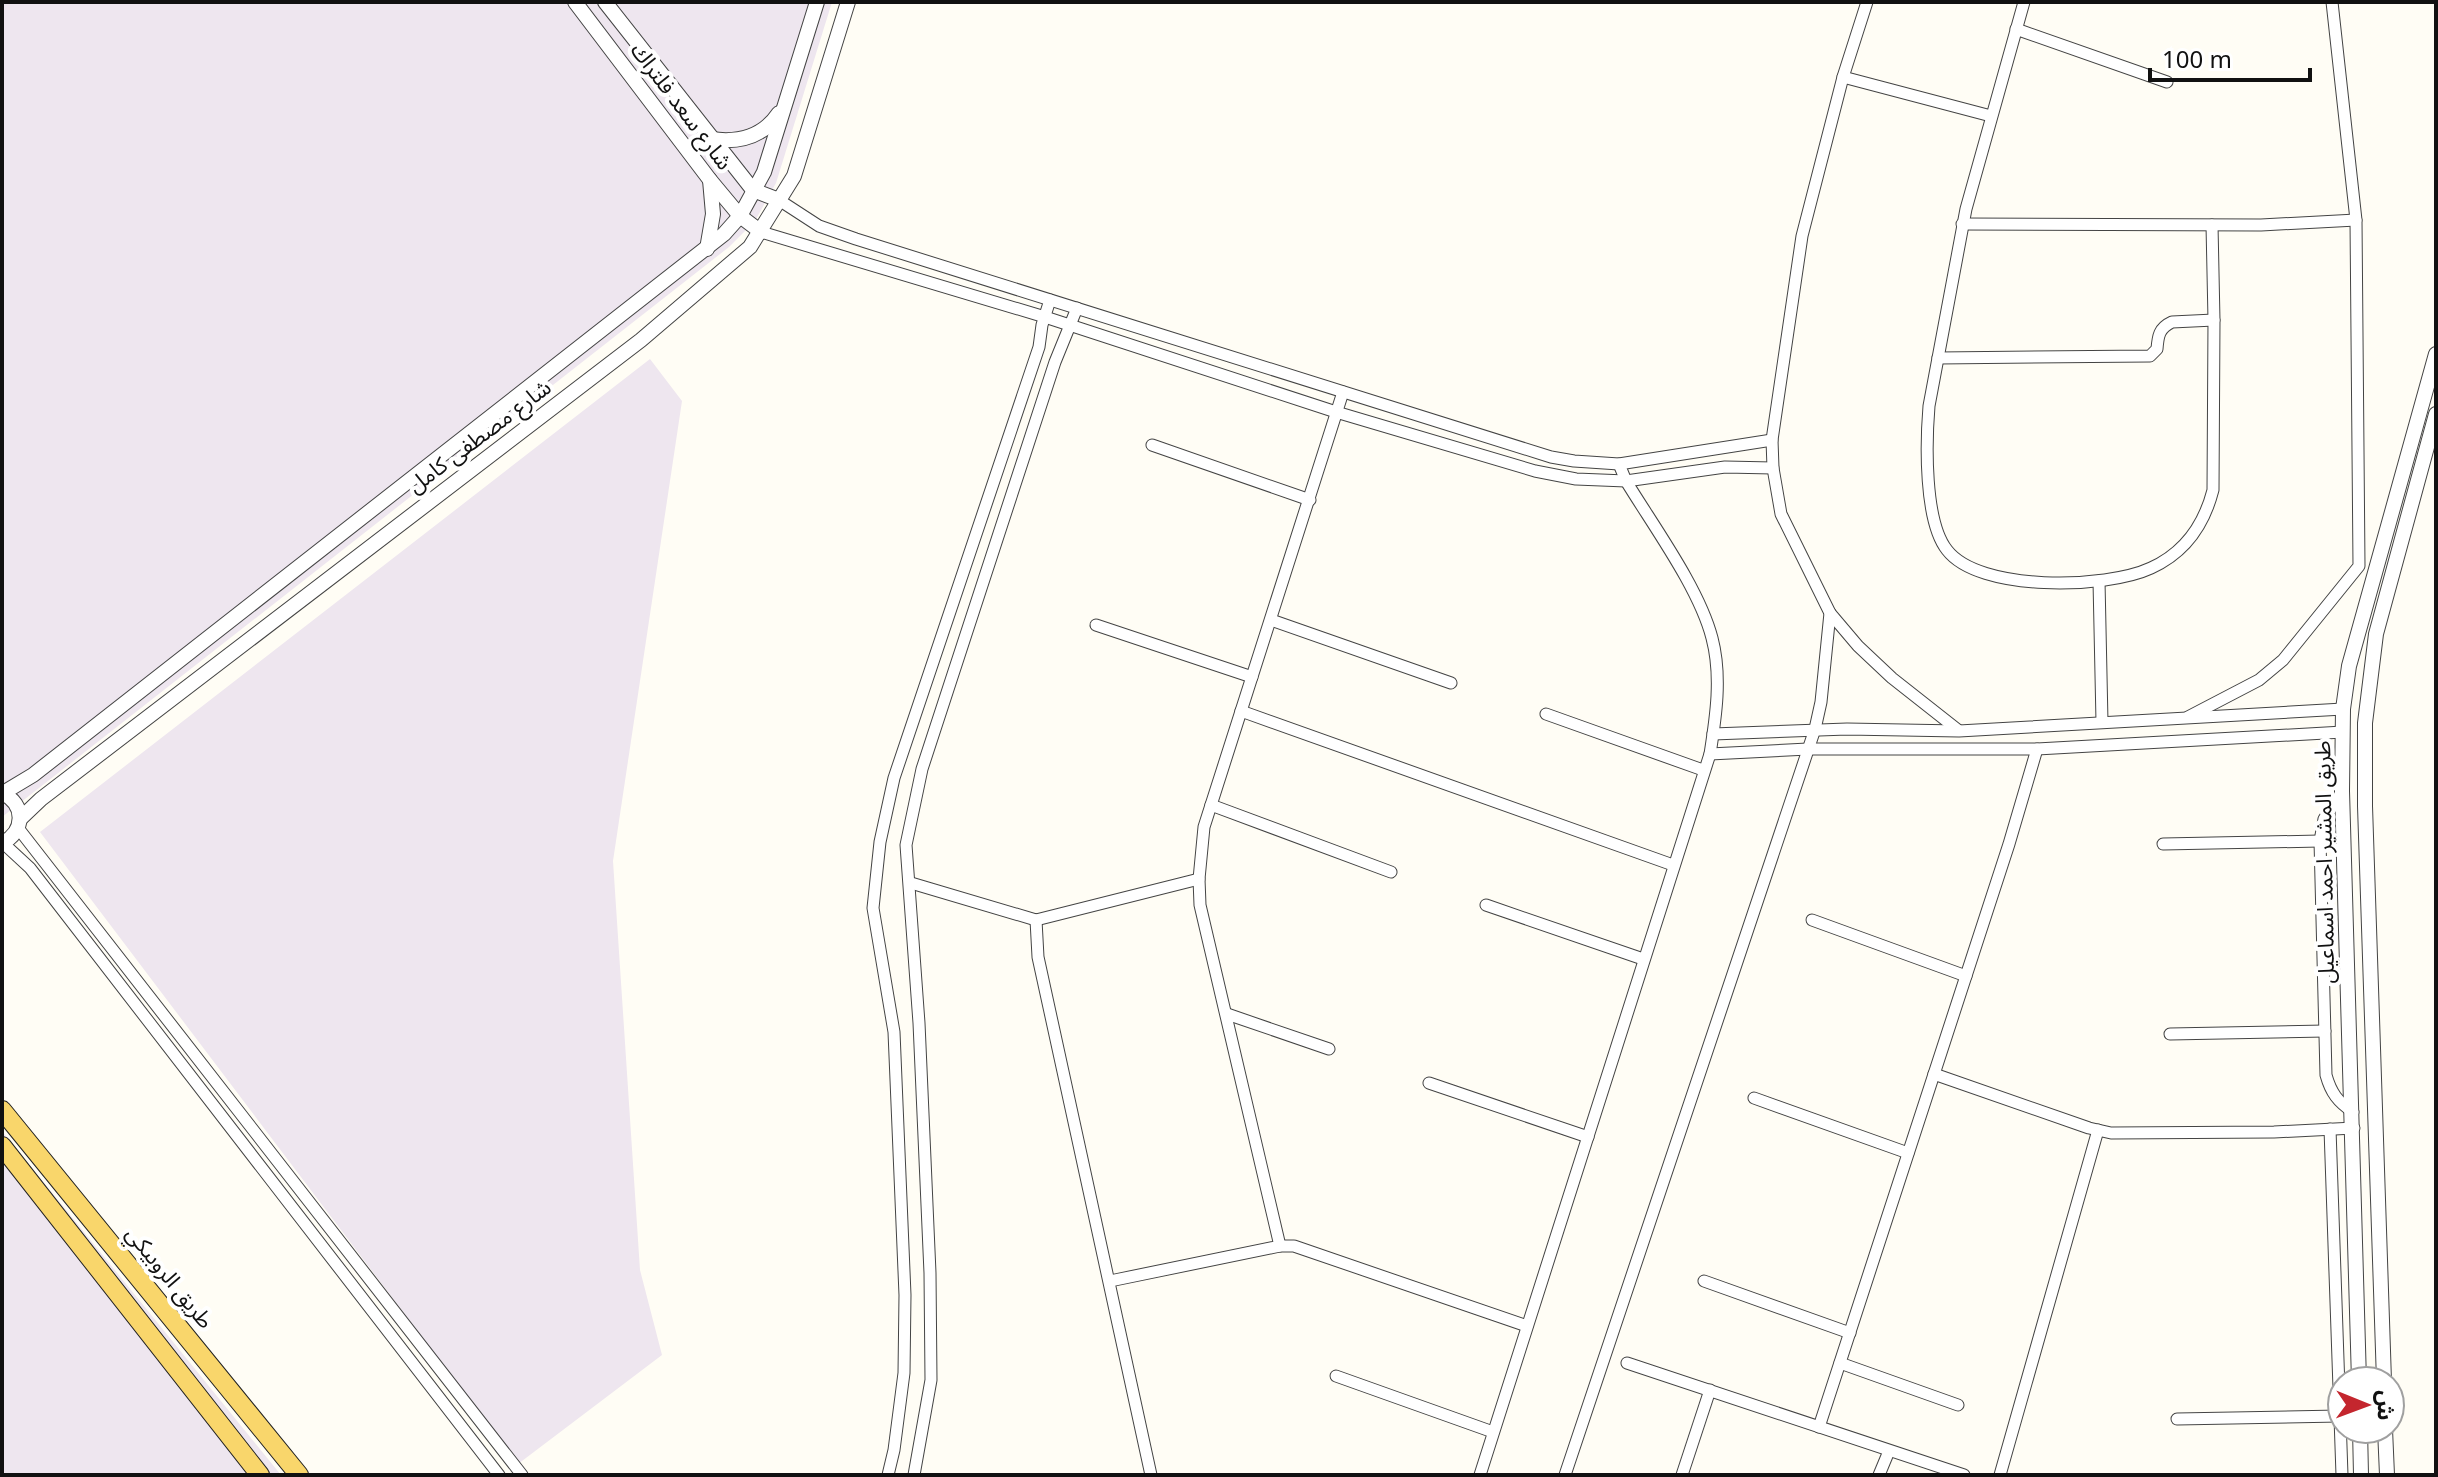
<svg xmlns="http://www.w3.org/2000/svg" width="2438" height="1477" font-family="Georgia,'Noto Sans Arabic',serif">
  <rect width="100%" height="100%" fill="#fffdf5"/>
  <g fill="#eee6ef">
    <path d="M2 2H832L776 183 755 221 729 247 2 817Z"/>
    <path d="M650 359 682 401 613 861 640 1270 662 1355 518 1464 40 832Z"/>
    <path d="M2 1131 281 1475H2Z"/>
  </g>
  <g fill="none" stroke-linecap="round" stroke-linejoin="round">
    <defs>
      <g id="minor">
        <path d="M2024 2 1966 209 1929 406C1926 442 1924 521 1947 550 1979 592 2106 589 2151 568 2184 553 2204 525 2213 490L2214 320 2212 225"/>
        <path d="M2016 29 2167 82"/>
        <path d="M1843 77 1991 116"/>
        <path d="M779 200 819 226 856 239 1551 457 1574 461 1619 464 1772 440"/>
        <path d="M1962 224 2261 225 2356 220"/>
        <path d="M761 232 1045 317 1336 412 1535 471 1576 479 1626 481 1725 467 1773 468"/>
        <path d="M1938 358 2150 356 2157 349C2158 336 2159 328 2172 322L2214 320"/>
        <path d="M1152 445 1310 500"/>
        <path d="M2099 581 2102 722"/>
        <path d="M1830 613 1858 646 1892 678 1958 730"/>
        <path d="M1271 620 1451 683"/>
        <path d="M1096 625 1252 677"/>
        <path d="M1241 711 1673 865"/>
        <path d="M1546 714 1703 770"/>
        <path d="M2188 717 2259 680 2283 660 2359 566 2356 220 2332 2"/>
        <path d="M1713 734 1847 729 1959 731 2343 709"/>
        <path d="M1710 754 1808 749H2037L2343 732"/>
        <path d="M2342 792 2324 819 2320 841 2326 1075C2331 1093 2338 1102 2353 1112"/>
        <path d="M1211 805 1391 872"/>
        <path d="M18 828 522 1475"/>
        <path d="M3 843 30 868 499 1475"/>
        <path d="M2163 844 2320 841"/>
        <path d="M911 883 1036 920 1199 879"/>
        <path d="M1486 905 1643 959"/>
        <path d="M1036 920 1038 957 1151 1475"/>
        <path d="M1812 920 1966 976"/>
        <path d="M1227 1014 1329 1049"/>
        <path d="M2170 1034 2325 1031"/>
        <path d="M1934 1074 2089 1128 2111 1133 2274 1132 2354 1128"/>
        <path d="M1429 1083 1588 1137"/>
        <path d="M1754 1098 1908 1153"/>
        <path d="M2330 1129 2342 1475"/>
        <path d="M1280 1246 1200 905 1199 879 1204 827 1343 392"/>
        <path d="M1110 1281 1280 1246H1294L1527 1326"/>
        <path d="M1704 1281 1850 1333"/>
        <path d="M1627 1363 1964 1475"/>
        <path d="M1840 1363 1958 1405"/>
        <path d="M1336 1376 1493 1432"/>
        <path d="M2177 1419 2340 1416"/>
        <path d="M1819 1427 2009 844 2037 749"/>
        <path d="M888 1475 894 1450 904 1373 905 1295 894 1032 873 908 880 842 894 778 1039 347 1042 325 1050 300"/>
        <path d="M914 1475 931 1380 930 1273 919 1023 906 845 922 769 1055 362 1077 308"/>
        <path d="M1480 1475 1710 754C1716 716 1722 676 1712 638 1699 588 1654 527 1626 481L1619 464"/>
        <path d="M1565 1475 1815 729 1821 702 1830 613 1781 514 1773 468 1772 440 1802 236 1843 77 1867 2"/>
        <path d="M1682 1475 1710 1390"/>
        <path d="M1879 1475 1889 1451"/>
        <path d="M2000 1475 2098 1130"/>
      </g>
      <g id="tertiary">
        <path d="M575 2 710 180 740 216 761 232"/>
        <path d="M605 2 753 190 779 200"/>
        <path d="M711 139C738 143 763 137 779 113"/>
        <path d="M707 249 713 214 710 180"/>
        <path d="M2 793C26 804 25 832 2 843"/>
        <path d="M3 793 33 775 724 234 740 216 764 172 817 2"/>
        <path d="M20 819 41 799 641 340 750 247 794 176 848 2"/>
        <path d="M2359 1381 2342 791 2343 709 2349 666 2436 354"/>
        <path d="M2384 1381 2365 806V723L2376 634 2436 414"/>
        <path d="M2360 1429 2361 1475"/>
        <path d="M2385 1429 2387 1475"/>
      </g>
      <g id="primary">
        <path d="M2 1110 299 1475"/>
        <path d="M2 1146 260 1475"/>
      </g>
    </defs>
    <use href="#minor" stroke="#444" stroke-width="13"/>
    <use href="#tertiary" stroke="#444" stroke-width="16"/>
    <use href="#primary" stroke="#222" stroke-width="20"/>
    <use href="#minor" stroke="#fff" stroke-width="11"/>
    <use href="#tertiary" stroke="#fff" stroke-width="14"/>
    <use href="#primary" stroke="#f9d66b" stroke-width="18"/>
  </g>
  <g text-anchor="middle" stroke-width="8" stroke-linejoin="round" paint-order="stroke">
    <g font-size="22" fill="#111" stroke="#fff">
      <text transform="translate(682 106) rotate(53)" y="8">شارع سعد فلتراك</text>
      <text transform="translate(479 436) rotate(-37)" y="8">شارع مصطفى كامل</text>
      <text transform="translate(2324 862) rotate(-91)" y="8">طريق المشير احمد اسماعيل</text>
      <text transform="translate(170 1277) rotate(51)" y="8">طريق الروبيكي</text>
    </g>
  </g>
  <rect width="2438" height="1477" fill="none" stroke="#111111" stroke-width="8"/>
  <g transform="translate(2366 1405) rotate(91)"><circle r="38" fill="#ffffff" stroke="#a0a0a0" stroke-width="2"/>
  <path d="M0-6L14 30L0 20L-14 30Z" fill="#c4262e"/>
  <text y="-12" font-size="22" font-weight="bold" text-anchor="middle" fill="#111111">ش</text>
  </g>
  <path d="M2150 68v12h160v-12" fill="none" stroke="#111111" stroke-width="4"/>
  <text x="2162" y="68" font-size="24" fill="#111111" stroke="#ffffff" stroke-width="6" paint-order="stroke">100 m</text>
</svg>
